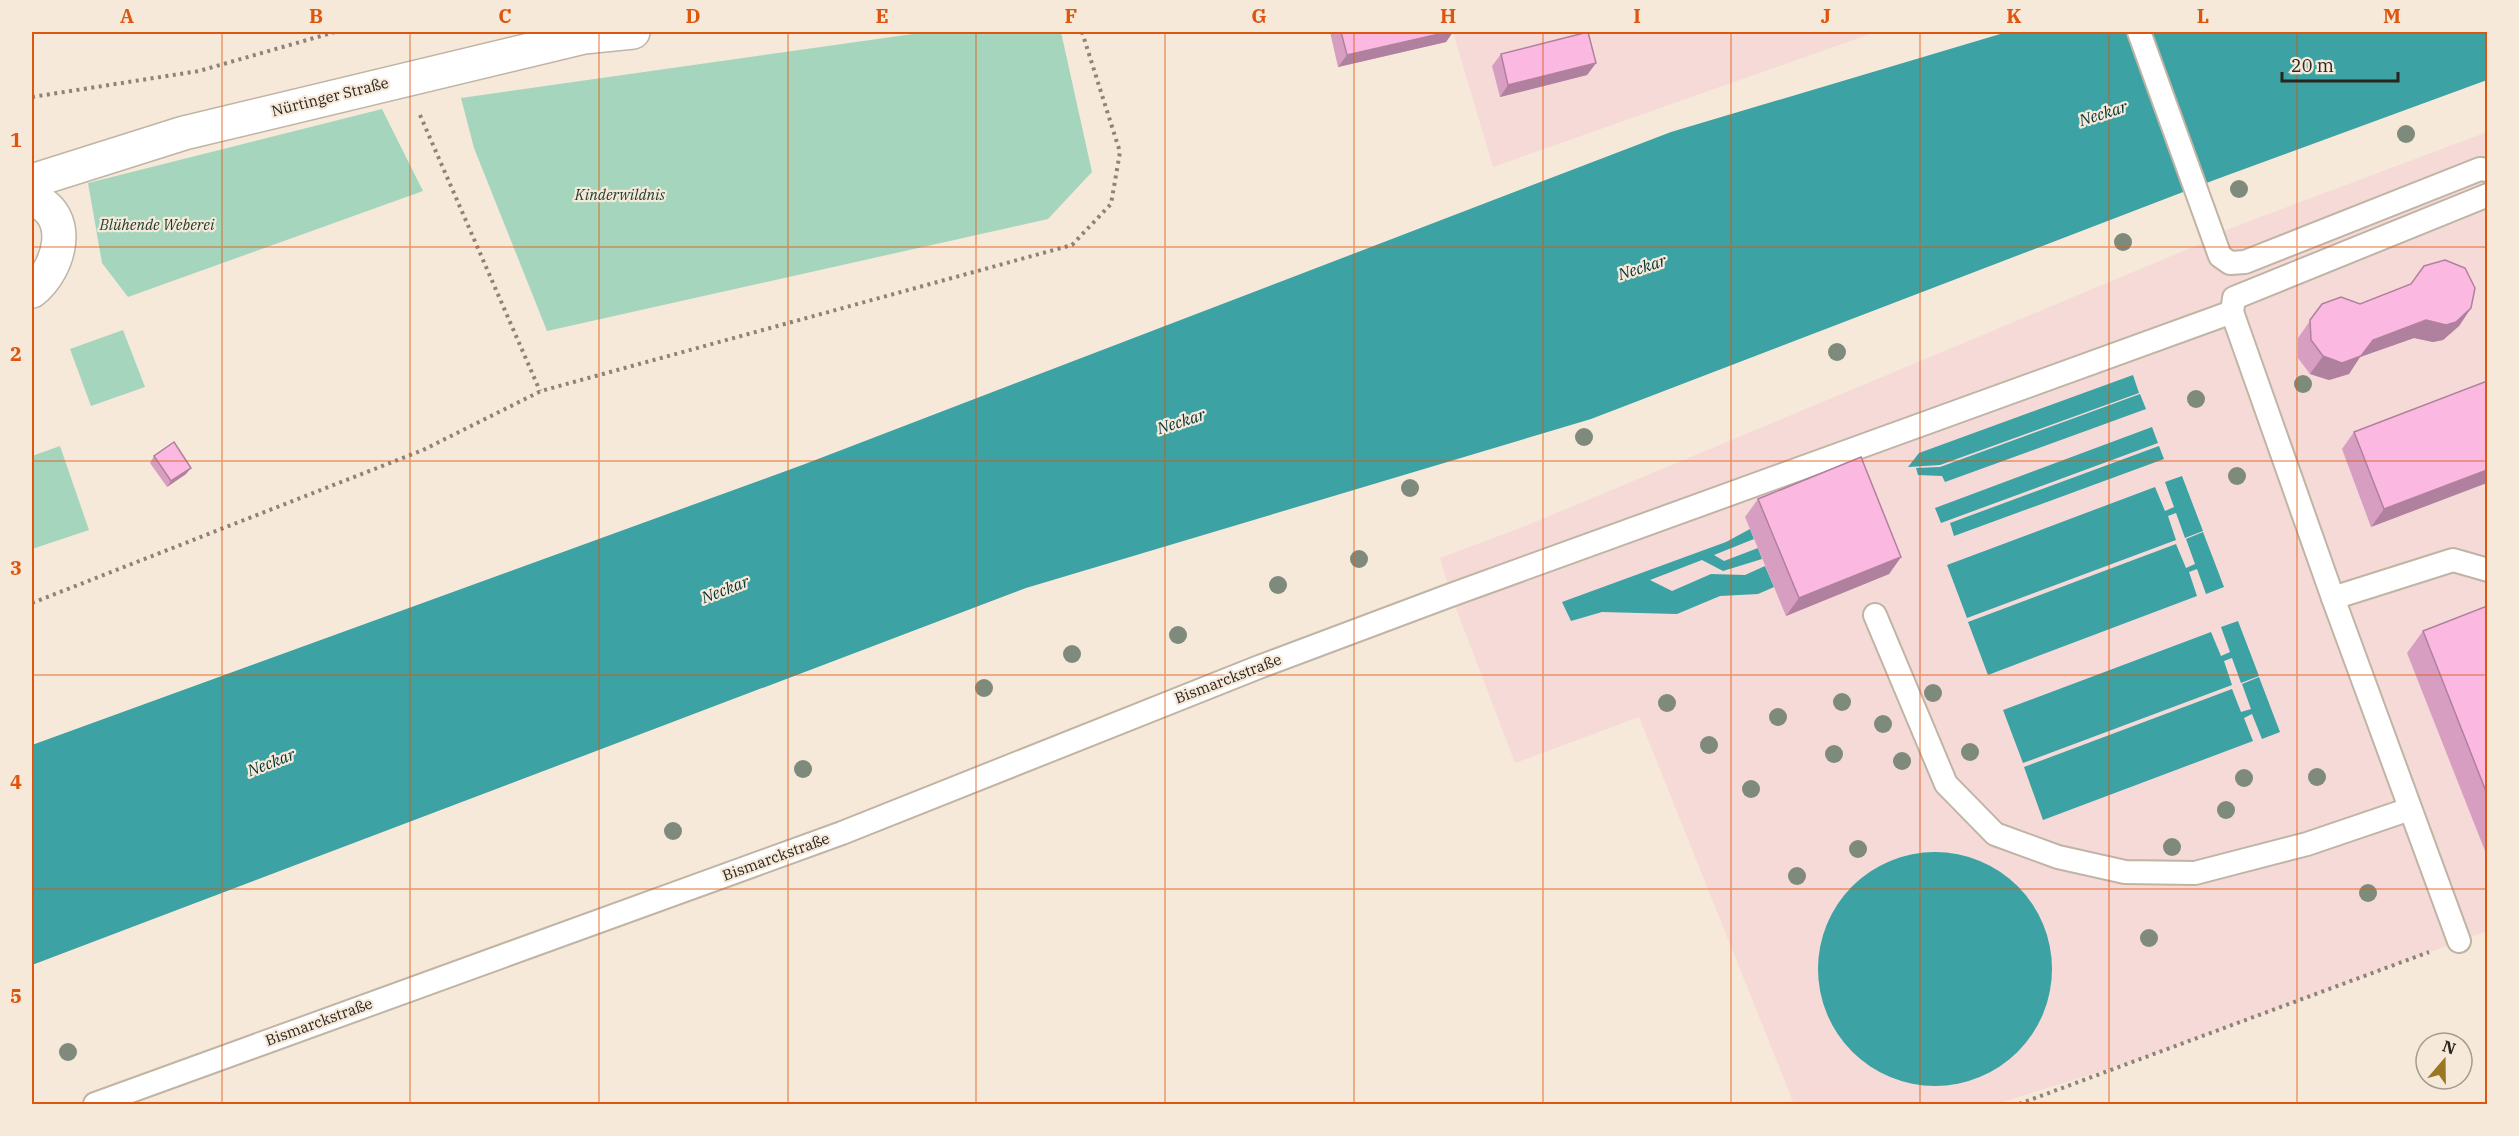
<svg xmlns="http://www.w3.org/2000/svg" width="2519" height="1136" font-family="'IBM Plex Serif',serif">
  <rect width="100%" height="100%" fill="#f6e9d9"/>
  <g fill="#f5dad8">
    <path d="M1453 32H1876L1493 167Z"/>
    <path d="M2487 132V931L2138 1060 1996 1104H1794L1639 717 1515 763 1451 595 1440 558 1528 525 2205 242 2226 230Z"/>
  </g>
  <g fill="#a5d6bd">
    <path d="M927 32H1061L1092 172 1048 219 547 331 474 148 461 98Z"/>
    <path d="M382 109 423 191 128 297 102 263 88 183Z"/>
    <path d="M123 330 145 387 91 406 70 349Z"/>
    <path d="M60 446 89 530 32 549V456Z"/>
  </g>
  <g fill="#3ca2a4">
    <path d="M2007 32H2487V80L2217 179 1591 419 1026 588 32 965V745L805 464 1671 132Z"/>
    <path d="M2133 375 2139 393 1940 465 1908 467 1919 453Z"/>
    <path d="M2140 394 2146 409 1945 482 1942 476 1918 475 1916 468 1940 467Z"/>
    <path d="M2152 427 2158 443 1941 523 1935 508Z"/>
    <path d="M2159 446 2164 459 1954 536 1950 523Z"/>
    <path d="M2182 476 2203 531 2185 538 2176 513 2168 516 2176 540 1967 618 1947 565 2155 487 2165 511 2174 507 2165 482Z"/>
    <path d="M1750 529 1754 539 1714 555 1724 561 1758 548 1762 559 1723 571 1702 560 1650 580 1672 591 1711 574 1745 575 1765 566 1774 587 1758 594 1720 596 1677 614 1602 612 1571 621 1562 602 1726 542Z"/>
    <path d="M2203 532 2224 587 2206 594 2197 569 2189 572 2197 596 1988 675 1968 622 2176 544 2186 568 2195 564 2186 539Z"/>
    <path d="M2238 621 2259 676 2241 683 2232 658 2224 661 2232 685 2023 763 2003 710 2211 632 2221 656 2230 652 2221 627Z"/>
    <path d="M2259 677 2280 732 2262 739 2252 714 2244 718 2253 741 2043 820 2024 767 2232 689 2241 712 2251 709 2242 684Z"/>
    <circle cx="1935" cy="969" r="117"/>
  </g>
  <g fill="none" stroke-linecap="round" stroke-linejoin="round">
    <defs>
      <g id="lane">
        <path d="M2139 32 2220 256 2230 263 2245 262 2480 169 2488 170"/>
        <path d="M2232 312 2234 298 2488 195"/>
        <path d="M2333 598 2453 560 2488 570"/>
        <path d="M1875 615 1946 784 1995 834 2058 857 2125 872 2195 873 2307 844 2410 809"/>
        <path d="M95 1104 842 833 1259 667 1451 595 2232 312 2333 598 2459 941"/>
      </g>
      <g id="street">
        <path d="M32 181 184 133 584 37 633 32"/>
        <path d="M32 199C75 214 60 269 32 291"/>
      </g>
    </defs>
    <use href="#lane" stroke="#c0b4a5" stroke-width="26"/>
    <use href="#street" stroke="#c0b4a5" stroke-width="36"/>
    <g stroke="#8c8379" stroke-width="4" stroke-dasharray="3 4.5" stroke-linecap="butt">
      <path d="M32 97 199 71 335 32"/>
      <path d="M420 115 540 391"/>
      <path d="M32 603 423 450 541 391 1072 245 1111 204 1120 152 1082 32"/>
      <path d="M2019 1104 2429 952"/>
    </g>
    <use href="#lane" stroke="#fff" stroke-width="22"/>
    <use href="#street" stroke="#fff" stroke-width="33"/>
  </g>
  <g fill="#7e8a7b">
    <circle cx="2406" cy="134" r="9"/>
    <circle cx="2239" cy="189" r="9"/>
    <circle cx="2123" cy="242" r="9"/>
    <circle cx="1837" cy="352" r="9"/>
    <circle cx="2303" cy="384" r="9"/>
    <circle cx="2196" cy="399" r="9"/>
    <circle cx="1584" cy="437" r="9"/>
    <circle cx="2237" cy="476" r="9"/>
    <circle cx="1410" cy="488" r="9"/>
    <circle cx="1359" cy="559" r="9"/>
    <circle cx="1278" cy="585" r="9"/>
    <circle cx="1178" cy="635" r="9"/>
    <circle cx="1072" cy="654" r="9"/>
    <circle cx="984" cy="688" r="9"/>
    <circle cx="1933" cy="693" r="9"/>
    <circle cx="1842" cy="702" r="9"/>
    <circle cx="1667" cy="703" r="9"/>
    <circle cx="1778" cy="717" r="9"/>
    <circle cx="1883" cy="724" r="9"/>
    <circle cx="1709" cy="745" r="9"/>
    <circle cx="1970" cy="752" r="9"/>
    <circle cx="1834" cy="754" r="9"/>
    <circle cx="1902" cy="761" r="9"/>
    <circle cx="803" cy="769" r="9"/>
    <circle cx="2317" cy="777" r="9"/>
    <circle cx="2244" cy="778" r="9"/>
    <circle cx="1751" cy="789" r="9"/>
    <circle cx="2226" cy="810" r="9"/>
    <circle cx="673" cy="831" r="9"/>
    <circle cx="2172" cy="847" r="9"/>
    <circle cx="1858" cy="849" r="9"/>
    <circle cx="1797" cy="876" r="9"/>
    <circle cx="2368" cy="893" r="9"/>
    <circle cx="2149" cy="938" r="9"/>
    <circle cx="68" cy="1052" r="9"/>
  </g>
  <g fill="#d89ec2">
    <path d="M1330 32H1453L1446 42 1338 67Z"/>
    <path d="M1501 54 1596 63 1587 75 1500 97 1492 66Z"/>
    <path d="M2424 266 2471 308 2459 326 2443 340 2433 342 2414 338 2360 357 2349 374 2329 380 2310 374 2298 358V338L2322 304H2360L2411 284Z"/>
    <path d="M2487 381 2371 527 2342 449 2354 432Z"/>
    <path d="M154 456 186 474 167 487 150 463Z"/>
    <path d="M1758 499 1901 557 1889 574 1786 616 1745 517Z"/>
    <path d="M2487 606V856L2407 653 2423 631Z"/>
  </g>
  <g fill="#b0819e">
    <path d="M1448 32H1453L1446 42 1338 67 1347 55Z"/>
    <path d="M1596 63 1587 75 1500 97 1508 85Z"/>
    <path d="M2471 308 2459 326 2443 340 2433 342 2414 338 2360 357 2349 374 2329 380 2310 374 2323 356 2426 320Z"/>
    <path d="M191 468 186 474 167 487 171 481Z"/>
    <path d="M2487 470V483L2371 527 2384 509Z"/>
    <path d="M1901 557 1889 574 1786 616 1799 598Z"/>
  </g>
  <g fill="#fbb8e1" stroke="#b0819e" stroke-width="1.5">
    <path d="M1341 32H1448L1347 55Z"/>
    <path d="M1588 32 1596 63 1508 85 1501 54Z"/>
    <path d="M2445 260 2465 268 2475 288 2471 308 2456 322 2446 325 2426 320 2373 340 2361 356 2342 363 2323 356 2311 340 2310 320 2322 304 2341 297 2360 304 2411 284 2424 266Z"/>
    <path d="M2487 381V470L2384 509 2354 432Z"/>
    <path d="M174 442 191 468 171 481 154 456Z"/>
    <path d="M1861 457 1901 557 1799 598 1758 499Z"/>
    <path d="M2487 606V794L2423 631Z"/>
  </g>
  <path fill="none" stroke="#de560d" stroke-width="1.5" stroke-opacity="0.55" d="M222 32V1104M410 32V1104M599 32V1104M788 32V1104M976 32V1104M1165 32V1104M1354 32V1104M1543 32V1104M1731 32V1104M1920 32V1104M2109 32V1104M2297 32V1104M32 247H2488M32 461H2488M32 675H2488M32 889H2488"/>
  <g text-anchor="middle" stroke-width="4.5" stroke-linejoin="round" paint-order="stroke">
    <g font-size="15" fill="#2a251f" stroke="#f6e9d9">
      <text transform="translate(330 97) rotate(-14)" y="5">Nürtinger Straße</text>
      <text transform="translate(1228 679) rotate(-21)" y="5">Bismarckstraße</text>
      <text transform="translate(776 857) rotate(-20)" y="5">Bismarckstraße</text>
      <text transform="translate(319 1022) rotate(-20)" y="5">Bismarckstraße</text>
    </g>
    <g font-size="15" font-style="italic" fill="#1b3d2e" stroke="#f6e9d9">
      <text x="620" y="200">Kinderwildnis</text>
      <text x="157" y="230">Blühende Weberei</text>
    </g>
    <g font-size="16" font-style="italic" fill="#023435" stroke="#f6e9d9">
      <text transform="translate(2103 113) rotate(-18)" y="6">Neckar</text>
      <text transform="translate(1642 267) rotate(-18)" y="6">Neckar</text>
      <text transform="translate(1181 421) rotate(-18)" y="6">Neckar</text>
      <text transform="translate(725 589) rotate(-21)" y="6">Neckar</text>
      <text transform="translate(271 762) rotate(-21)" y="6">Neckar</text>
    </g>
  </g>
  <rect width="2519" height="1136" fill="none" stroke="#f6e9d9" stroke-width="66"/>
  <g transform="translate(2444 1061) rotate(20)"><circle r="28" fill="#f6e9d9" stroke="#a49b8f" stroke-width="1.5"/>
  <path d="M0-4.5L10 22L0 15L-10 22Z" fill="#9a7722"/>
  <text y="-9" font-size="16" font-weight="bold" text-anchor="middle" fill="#2a251f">N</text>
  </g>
  <path d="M2282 72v9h116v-9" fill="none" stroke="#2a251f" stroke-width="3"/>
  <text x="2291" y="72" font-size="18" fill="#2a251f" stroke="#f6e9d9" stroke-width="4.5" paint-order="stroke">20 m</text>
  <rect x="33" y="33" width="2453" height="1070" fill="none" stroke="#de560d" stroke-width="2"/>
  <g font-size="20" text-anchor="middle" font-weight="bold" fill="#de560d">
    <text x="127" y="23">A</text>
    <text x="316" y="23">B</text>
    <text x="505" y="23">C</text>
    <text x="693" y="23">D</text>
    <text x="882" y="23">E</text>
    <text x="1071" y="23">F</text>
    <text x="1259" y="23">G</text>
    <text x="1448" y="23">H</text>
    <text x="1637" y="23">I</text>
    <text x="1826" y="23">J</text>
    <text x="2014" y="23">K</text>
    <text x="2203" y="23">L</text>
    <text x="2392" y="23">M</text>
    <text x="16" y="147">1</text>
    <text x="16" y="361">2</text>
    <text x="16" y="575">3</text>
    <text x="16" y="789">4</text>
    <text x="16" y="1003">5</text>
  </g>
</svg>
